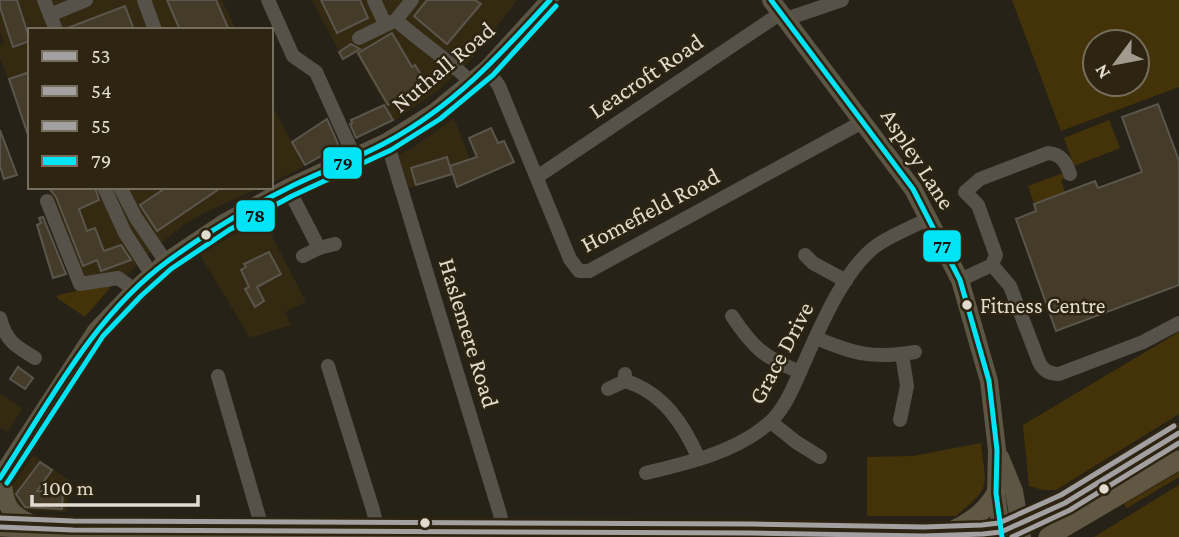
<svg xmlns="http://www.w3.org/2000/svg" width="1179" height="537" font-family="'Crimson Pro',serif">
  <rect width="100%" height="100%" fill="#272217"/>
  <g fill="#342911">
    <path d="M0 0H222L236 30H30V139L0 58V45L4 43 0 32Z"/>
    <path d="M312 0H517L470 61 440 89 394 121 355 52 343 59Z"/>
    <path d="M271 104 305 166 271 183Z"/>
    <path d="M454 118 473 168 409 188 398 155 417 145Z"/>
    <path d="M48 187H261L204 213 183 225 144 258 125 277 85 279Z"/>
    <path d="M262 217 306 302 285 312 291 325 250 338 200 255Z"/>
    <path d="M0 393 23 409 7 432 0 427Z"/>
    <path d="M33 455 70 481 66 512 26 510 14 502 11 488Z"/>
  </g>
  <g fill="#443308" fill-rule="evenodd">
    <path d="M1012 0H1179V87L1061 131ZM1095 42H1137V84H1095Z"/>
    <path d="M1109 120 1120 148 1074 166 1064 138Z"/>
    <path d="M1066 172 1068 177 1061 180 1065 192 1034 203 1028 186Z"/>
    <path d="M108 284 111 286 109 289 85 317 57 298 58 295Z"/>
    <path d="M1179 332V414L1056 490H1043L1029 486 1023 425Z"/>
    <path d="M981 443C986 489 992 486 956 516H867V457L913 456Z"/>
    <path d="M1179 472V477L1127 508 1124 504Z"/>
    <path d="M1179 485V537H1094Z"/>
  </g>
  <g fill="#443c28" stroke="#5b564d" stroke-width="2">
    <path d="M0 0H17L30 41 13 47 0 7Z"/>
    <path d="M167 0H216L229 30H180Z"/>
    <path d="M321 0H360L368 18 337 33Z"/>
    <path d="M427 0H475L481 4 447 44 414 16Z"/>
    <path d="M125 6 134 30H65V29Z"/>
    <path d="M392 33 412 67 415 65 426 83 388 105 358 53Z"/>
    <path d="M351 44 360 49 343 59 339 52Z"/>
    <path d="M30 72V135H28L9 79Z"/>
    <path d="M1158 104 1179 161V285L1056 331 1016 219 1036 211 1034 204 1095 181 1098 188 1142 172 1122 117Z"/>
    <path d="M384 105 393 120 356 138 350 124 352 123 351 120Z"/>
    <path d="M327 119 339 146 305 165 292 142Z"/>
    <path d="M491 128 498 143 504 141 514 162 457 187 450 166 477 157 469 138Z"/>
    <path d="M0 130 17 175 4 179 0 166Z"/>
    <path d="M447 157 452 174 416 185 411 168Z"/>
    <path d="M48 187H95L99 200 79 209 87 231 95 228 104 251 121 245 131 260 101 271 97 260 83 266 56 197Z"/>
    <path d="M167 187H222L157 231 140 205Z"/>
    <path d="M43 217 66 274 53 278 37 225 41 223 39 218Z"/>
    <path d="M269 252 281 274 257 287 264 301 255 307 245 289 249 287 241 270 246 267 244 264Z"/>
    <path d="M18 367 33 378 25 389 10 379Z"/>
    <path d="M40 462 52 470 37 491 63 492 62 509 25 507 16 494Z"/>
  </g>
  <g fill="none" stroke-linecap="round" stroke-linejoin="round">
    <g stroke="#56524a" stroke-width="14">
      <path d="M44 0 56 30"/>
      <path d="M144 0 155 30"/>
      <path d="M268 0 293 56 316 72 355 158"/>
      <path d="M374 0 385 24"/>
      <path d="M50 15 86 0"/>
      <path d="M786 19 842 0"/>
      <path d="M396 20C420 42 448 59 471 82"/>
      <path d="M359 38 396 20 412 0"/>
      <path d="M487 69 499 86 570 259 579 271H589L864 121"/>
      <path d="M387 142 500 514 505 537"/>
      <path d="M537 177 781 13"/>
      <path d="M104 187 125 233 152 275"/>
      <path d="M120 187 136 218 166 262"/>
      <path d="M288 188 319 248 303 256"/>
      <path d="M47 201 80 284 118 278 135 290"/>
      <path d="M319 248 335 244"/>
      <path d="M805 255 813 263 846 281"/>
      <path d="M992 265 1010 286 1039 362C1043 371 1050 374 1059 374L1143 342 1179 323"/>
      <path d="M960 280 992 265 996 255 978 205 965 192 980 179 1048 153C1061 154 1066 162 1070 174"/>
      <path d="M732 316C753 348 765 358 800 372"/>
      <path d="M0 318C6 341 15 346 35 358"/>
      <path d="M816 338C854 354 873 359 915 352"/>
      <path d="M328 366 373 510 378 532"/>
      <path d="M218 376 263 531"/>
      <path d="M625 381C663 392 684 425 699 459"/>
      <path d="M608 389 625 381V374"/>
      <path d="M900 420 907 386 902 354"/>
      <path d="M771 422 796 442 820 457"/>
      <path d="M646 473C688 463 736 452 769 423 786 408 795 383 804 363 820 327 847 262 882 242 897 233 914 226 930 218"/>
    </g>
    <g stroke="#5d5645" stroke-width="18">
      <path d="M771 0 913 189 960 280 989 381 997 450 996 493 1002 537"/>
      <path d="M1000 457 1014 491 1022 537"/>
      <path d="M2 474C4 508 9 515 40 527"/>
      <path d="M0 478 96 331 135 290 166 262 224 223 288 188 387 142 435 112 487 69 550 0"/>
    </g>
    <g stroke="#615843" stroke-width="19">
      <path d="M0 527 73 530 752 533 924 536 983 534 1001 532 1019 525 1065 503 1179 433"/>
      <path d="M946 533C966 525 986 512 996 493"/>
      <path d="M1048 537 1179 460"/>
    </g>
    <defs>
      <path id="bus-1" d="M0 527 73 530 752 533 924 536 983 534 1001 532 1065 503 1179 433"/>
      <path id="bus-2" d="M1012 537 1070 510 1179 443"/>
      <path id="bus-3" d="M0 518 73 521 752 524 924 527 982 525 999 523 1061 495 1174 426"/>
      <path id="bus-4" d="M0 478C49 403 94 315 168 261 206 233 248 208 290 187 322 171 356 159 387 142 454 106 500 55 550 0"/>
      <path id="bus-5" d="M7 483 103 336 141 296 171 269 229 230 292 196 391 150 440 119 493 75 556 6"/>
      <path id="bus-6" d="M771 0 913 189 960 280 989 381 997 450 996 493 1002 537"/>
    </defs>
    <use href="#bus-1" stroke="#2d2411" stroke-width="10"/>
    <use href="#bus-2" stroke="#2d2411" stroke-width="10"/>
    <use href="#bus-3" stroke="#2d2411" stroke-width="10"/>
    <use href="#bus-4" stroke="#2d2411" stroke-width="10"/>
    <use href="#bus-5" stroke="#2d2411" stroke-width="10"/>
    <use href="#bus-6" stroke="#2d2411" stroke-width="10"/>
    <use href="#bus-1" stroke="#a2a0a0" stroke-width="5"/>
    <use href="#bus-2" stroke="#a2a0a0" stroke-width="5"/>
    <use href="#bus-3" stroke="#a2a0a0" stroke-width="5"/>
    <use href="#bus-4" stroke="#00e4f5" stroke-width="5"/>
    <use href="#bus-5" stroke="#00e4f5" stroke-width="5"/>
    <use href="#bus-6" stroke="#00e4f5" stroke-width="5"/>
  </g>
  <g fill="#e2dcd0" stroke="#2d2411" stroke-width="2.5">
    <circle cx="206" cy="235" r="6"/>
    <circle cx="967" cy="305" r="6"/>
    <circle cx="1104" cy="489" r="6"/>
    <circle cx="425" cy="523" r="6"/>
  </g>
  <g text-anchor="middle" stroke-width="5" stroke-linejoin="round" paint-order="stroke">
    <g font-size="22" fill="#e2dcd0" stroke="#2d2411" text-anchor="start">
      <text x="980" y="313">Fitness Centre</text>
    </g>
    <g font-size="24" fill="#e2dcd0" stroke="#2d2411">
      <text transform="translate(443 67) rotate(-40)" y="8">Nuthall Road</text>
      <text transform="translate(646 76) rotate(-34)" y="8">Leacroft Road</text>
      <text transform="translate(918 159) rotate(57)" y="8">Aspley Lane</text>
      <text transform="translate(650 210) rotate(-28)" y="8">Homefield Road</text>
      <text transform="translate(469 333) rotate(73)" y="8">Haslemere Road</text>
      <text transform="translate(781 353) rotate(-62)" y="8">Grace Drive</text>
    </g>
  </g>
  <g stroke="#2d2411" stroke-width="2.5">
    <rect x="322" y="146" width="41" height="34" rx="7" fill="#00e4f5"/>
    <rect x="235" y="199" width="41" height="34" rx="7" fill="#00e4f5"/>
    <rect x="922" y="229" width="40" height="34" rx="7" fill="#00e4f5"/>
  </g>
  <g font-size="19" text-anchor="middle" font-weight="bold" fill="#111">
    <text x="343" y="170">79</text>
    <text x="255" y="222">78</text>
    <text x="942" y="253">77</text>
  </g>
  <rect x="28" y="28" width="245" height="161" fill="#2d2411" stroke="#756e5d" stroke-width="2"/>
  <rect x="42" y="51" width="35" height="10" fill="#a2a0a0" stroke="#756e5d" stroke-width="2"/>
  <text x="91" y="63" font-size="21" fill="#e2dcd0">53</text>
  <rect x="42" y="86" width="35" height="10" fill="#a2a0a0" stroke="#756e5d" stroke-width="2"/>
  <text x="91" y="98" font-size="21" fill="#e2dcd0">54</text>
  <rect x="42" y="121" width="35" height="10" fill="#a2a0a0" stroke="#756e5d" stroke-width="2"/>
  <text x="91" y="133" font-size="21" fill="#e2dcd0">55</text>
  <rect x="42" y="156" width="35" height="10" fill="#00e4f5" stroke="#756e5d" stroke-width="2"/>
  <text x="91" y="168" font-size="21" fill="#e2dcd0">79</text>
  <g transform="translate(1116 63) rotate(238)"><circle r="33" fill="#2d2411" stroke="#756e5d" stroke-width="2"/>
  <path d="M0-5L12 26L0 18L-12 26Z" fill="#a19b8f"/>
  <text y="-10" font-size="19" font-weight="bold" text-anchor="middle" fill="#e2dcd0">N</text>
  </g>
  <path d="M32 495v10h166v-10" fill="none" stroke="#e2dcd0" stroke-width="3.5"/>
  <text x="42" y="495" font-size="21" fill="#e2dcd0" stroke="#2d2411" stroke-width="5" paint-order="stroke">100 m</text>
</svg>
